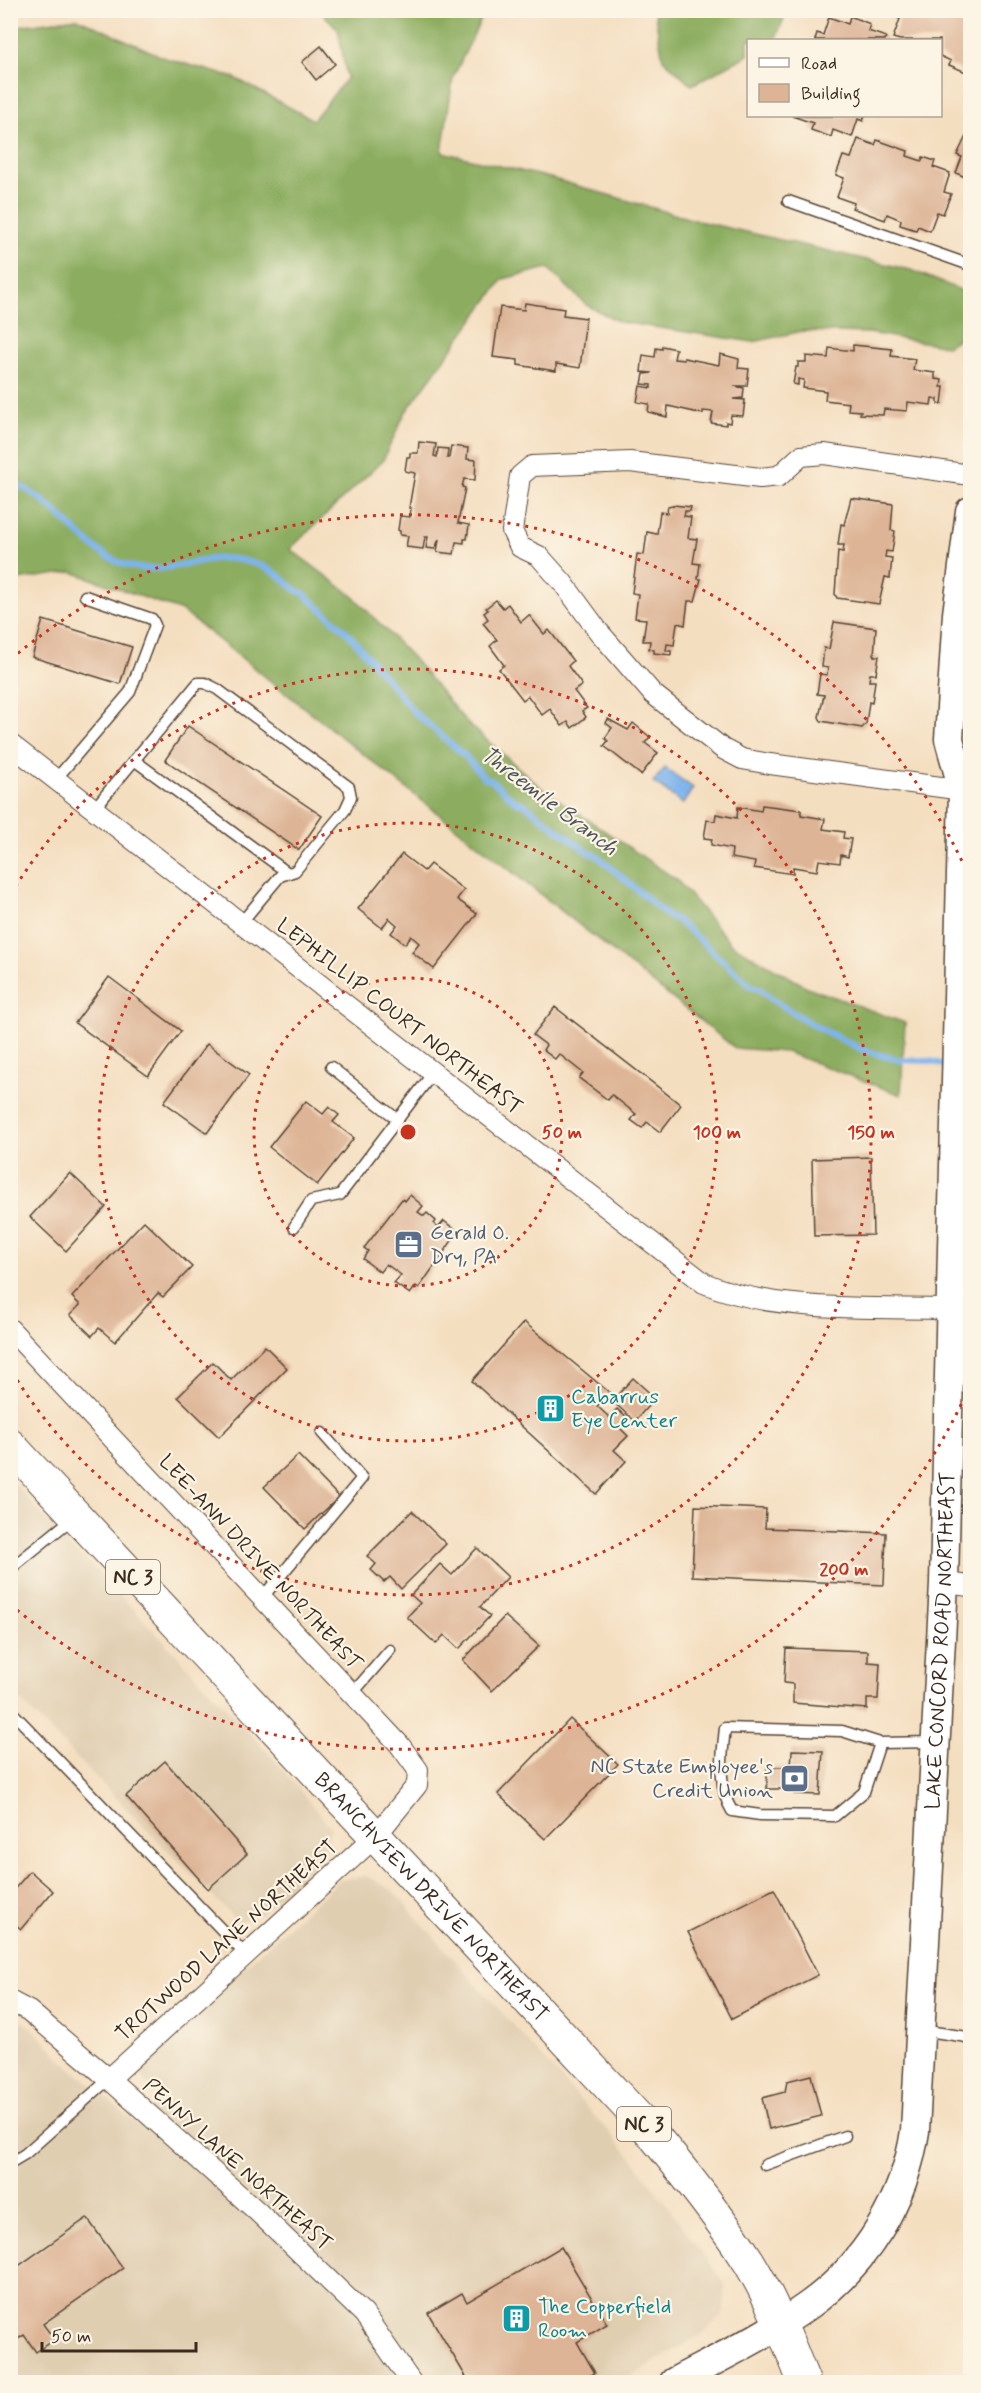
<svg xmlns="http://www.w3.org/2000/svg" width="981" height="2393" font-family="Mynerve,sans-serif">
  <rect width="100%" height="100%" fill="#fcf5e5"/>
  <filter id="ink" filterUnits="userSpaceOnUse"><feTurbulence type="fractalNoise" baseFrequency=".0167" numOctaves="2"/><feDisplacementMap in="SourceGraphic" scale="12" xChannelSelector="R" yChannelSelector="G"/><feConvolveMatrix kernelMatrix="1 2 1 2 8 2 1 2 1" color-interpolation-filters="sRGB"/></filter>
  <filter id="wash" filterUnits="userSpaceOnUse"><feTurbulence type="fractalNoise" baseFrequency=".008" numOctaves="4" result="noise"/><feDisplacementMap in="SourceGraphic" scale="24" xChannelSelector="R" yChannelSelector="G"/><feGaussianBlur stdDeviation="1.35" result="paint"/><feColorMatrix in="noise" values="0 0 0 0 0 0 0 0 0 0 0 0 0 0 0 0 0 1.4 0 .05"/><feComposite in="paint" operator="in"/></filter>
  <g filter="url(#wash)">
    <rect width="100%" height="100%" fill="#f4dec0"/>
    <g fill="#e0ceb1">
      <path d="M10 1478 71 1549 90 1563 275 1760 331 1828 320 1859 260 1914 238 1922 11 1691Z"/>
      <path d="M366 1876 392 1890 633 2159 725 2284 724 2312 704 2333 621 2382H11L10 2016 32 2028 62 2060 138 2125 161 2099 134 2067 340 1880Z"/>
    </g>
    <g fill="#8cad61" stroke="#646c40" stroke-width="1.5">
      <path d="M654 10H787V11L775 40H748V55L692 85 663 59Z"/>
      <path d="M320 11H485L453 78 442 152 550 178 698 221 911 270 970 294V331L947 346 869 333 802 331 753 342 620 322 586 305 548 268 503 279 405 413 383 460 290 549 353 596 412 657 467 723 543 789 677 880 731 944 807 987 905 1023 901 1095 786 1052 735 1048 182 611 72 572 11 581V27L77 18 165 58 235 78 313 120 347 78 338 29Z"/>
    </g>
    <path fill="#7eb4ed" stroke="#5c6f86" stroke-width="1.5" d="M665 768 693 788 683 804 653 782Z"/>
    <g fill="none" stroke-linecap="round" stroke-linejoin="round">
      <path stroke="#7eb4ed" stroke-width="6" d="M10 482C56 498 77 545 121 563 160 580 198 554 234 559 249 561 266 566 278 575 287 581 292 590 303 593L347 632 415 713 466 757 484 778 491 780 516 802 524 804 589 853 596 855 669 917 676 919 751 986 759 988 771 999 815 1026 863 1050 899 1060 930 1061 949 1066"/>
    </g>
    <g id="blocks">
      <g fill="#ddb495">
        <path d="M895 10H970V67L968 66 966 72 949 65 951 61 940 56V40H900L893 38 900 19 893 16Z"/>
        <path d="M850 16 870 24 868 31 886 37 885 40H815L817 33 823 35 829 17 848 24Z"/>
        <path d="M321 46 335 64 316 80 302 62Z"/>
        <path d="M792 116H865L863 121 858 119 852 137 833 130 831 137 811 130 813 123Z"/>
        <path d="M970 128V179L956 173 962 157 957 155Z"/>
        <path d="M858 139 875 145 877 140 908 151 907 156 922 161 923 157 935 161 933 167 950 173 944 192 951 194 943 214 937 212 930 231 918 226 916 230 900 225 901 220 887 214 885 220 852 208 854 203 837 197 844 178 836 175 843 156 851 158Z"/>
        <path d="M525 303 564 309 563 315 586 318 580 368 556 364V371L518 365V360L493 357 500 307 524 310Z"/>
        <path d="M853 345 892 349 891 356 915 359 913 370 935 373V379L942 380 941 387H944L942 404H938V399L932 398 931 405 908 402 907 411 884 409 883 415 860 414 861 411 848 410 849 403 825 400 826 391 803 388 804 380 798 379V385L793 384 796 367H798V362H806V356L828 358 829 348 853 351Z"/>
        <path d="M662 346 676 349 674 359 684 360V358L719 365 720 354 739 359 738 368 749 369 747 386H734L744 388 743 398 733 399 745 400 743 416 731 415 730 423 726 422V425L711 423 713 412 703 411V414L668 406 667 417 648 412 649 404 637 402 640 386 651 388V385L642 384 644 374 652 373 641 372 643 355 655 357 656 348 662 349Z"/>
        <path d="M419 442 436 444 434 456 437 457 438 448 448 449 447 458H449L451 446 468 448 467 459 476 460 475 480 464 479 462 487 465 488 458 523 469 525 467 539H464V543L456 542 454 554 437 552 439 539 435 549 426 548 428 537H425L423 549 406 547 408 536 400 535V531L398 530 400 516 410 517 411 508H409L415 473 405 471 407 457H410V453H418Z"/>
        <path d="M851 498 893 504 891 530 895 531 892 552 886 551 885 557 892 558 890 578 885 577 879 604 837 598 835 594 838 551 843 552 844 545H838L841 524 844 525Z"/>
        <path d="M673 505 691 507 690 511H685L684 516 691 517 688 538 697 539 693 563 700 564 698 579H701L695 601H688L685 625 677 623 674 645 667 644 666 651H671V655L654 653V650L649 649 650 641H643L646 619 635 618 638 594 632 593 637 554 644 555 647 532 657 534 660 512 667 513 668 506Z"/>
        <path d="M496 600 503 608 508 604 521 622 529 615 544 634 549 630 573 661 568 666 582 685 574 691 587 708 582 711 586 717 572 728 568 722 562 726 550 709 542 715 528 696 523 700 499 669 504 665 490 646 497 640 483 623 488 619 484 613 488 610 486 608Z"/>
        <path d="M43 620 132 647 120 684 32 657Z"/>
        <path d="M834 622 876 628 874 656H879L876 674H870L869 681H875L872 703 869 702 866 724 862 728 821 721 819 717 824 695 817 694 820 674 827 675 828 668 822 667 824 648 829 649Z"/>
        <path d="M608 719 628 730 633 723 650 737 645 743 658 753 641 775 604 746 608 741 605 738 612 728 606 723Z"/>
        <path d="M188 726 322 816 299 850 165 760Z"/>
        <path d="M762 805 801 810V815L825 819 823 829 844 832 843 838 851 839 848 857 841 855 840 863 819 860 817 871 793 867V874L754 868 755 862 731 858 732 849 711 845 712 839 704 838 707 820 715 821 716 814 737 818 738 807 761 811Z"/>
        <path d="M402 854 424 871 430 864 464 890 457 899 477 914 434 969 412 952 419 943 411 936 405 944 391 933 397 925 389 918 382 928 358 909Z"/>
        <path d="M109 977 181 1031 148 1076 75 1023Z"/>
        <path d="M555 1007 681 1105 660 1132 647 1122 642 1128 631 1120 636 1114 612 1095 608 1100 579 1078 583 1073 559 1054 555 1059 543 1050 546 1045 533 1035Z"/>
        <path d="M207 1044 249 1075 207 1133 164 1102Z"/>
        <path d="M306 1101 323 1114 329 1107 339 1115 333 1122 354 1138 317 1185 269 1147Z"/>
        <path d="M871 1157 873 1235 814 1236 812 1159Z"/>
        <path d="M70 1173 106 1207 66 1251 30 1217Z"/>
        <path d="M410 1195 423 1206 418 1212 424 1216 427 1213 436 1221 434 1224 438 1228 444 1221 458 1232 419 1288 416 1286 410 1294 394 1283 401 1275 386 1264 380 1272 363 1259 368 1251 364 1248 402 1199 405 1201Z"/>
        <path d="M144 1221 192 1267 163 1297 158 1293 115 1342 99 1328 92 1336 70 1315 80 1305 72 1297Z"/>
        <path d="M524 1322 610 1393 597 1406 609 1417 617 1409 627 1418 619 1427 628 1436 614 1450 626 1461 596 1494 472 1381Z"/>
        <path d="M265 1346 287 1368 219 1437 178 1397 213 1362 231 1380Z"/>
        <path d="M633 1378 655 1398 635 1421 612 1401Z"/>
        <path d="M298 1455 339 1497 305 1529 264 1487Z"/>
        <path d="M695 1506 766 1509 765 1528 886 1533 884 1585 692 1576Z"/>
        <path d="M412 1511 446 1544 401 1589 390 1577 384 1582 371 1570 376 1564 367 1556Z"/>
        <path d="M477 1548 508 1577 480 1607 490 1616 459 1649 444 1635 436 1644 407 1617 420 1603 411 1595 440 1564 452 1575Z"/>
        <path d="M505 1616 539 1646 492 1691 463 1660Z"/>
        <path d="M786 1648 868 1651V1662L880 1663 878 1699H867V1709L793 1703V1684L784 1683Z"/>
        <path d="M570 1719 618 1764 545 1839 498 1794Z"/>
        <path d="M792 1750 823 1751 820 1795 794 1794V1789H767V1767H791Z"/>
        <path d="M165 1761 247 1854 208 1889 126 1796Z"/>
        <path d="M30 1871 53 1891 21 1929 10 1920V1894Z"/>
        <path d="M774 1889 818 1975 732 2019 688 1932Z"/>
        <path d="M811 2075 821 2116 769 2129 762 2098 785 2092 787 2081Z"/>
        <path d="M87 2218 123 2268 43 2324 54 2339 36 2352 24 2335 10 2344V2272Z"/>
        <path d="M561 2247 607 2324 577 2342 595 2373 579 2382H469L428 2313 462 2293 467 2302Z"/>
      </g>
    </g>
  </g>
  <g filter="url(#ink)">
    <use href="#blocks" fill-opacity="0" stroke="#574536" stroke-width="1.5"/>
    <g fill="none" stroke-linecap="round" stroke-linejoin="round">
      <defs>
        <g id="service">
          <path d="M788 201 970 265"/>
          <path d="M134 760 288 873"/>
          <path d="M56 779 130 692 155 625 152 619 85 596"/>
          <path d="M94 809 198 683H205L217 689 349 787 351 797 345 810 295 871 280 876 241 923"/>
          <path d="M331 1067 397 1119"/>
          <path d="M294 1227 311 1201 340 1195 433 1073"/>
          <path d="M10 1569 73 1518"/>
          <path d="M262 1598 362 1478 322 1433"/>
          <path d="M352 1694 390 1650"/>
          <path d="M10 1710 245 1954"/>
          <path d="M725 1728 842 1731 880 1743 864 1792 835 1816 760 1815 732 1811C717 1786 722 1757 725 1728Z"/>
          <path d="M880 1743 934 1742"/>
          <path d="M921 2030 967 2037 970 2041"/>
          <path d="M10 2163 25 2154 109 2079"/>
          <path d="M765 2165 845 2136"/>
        </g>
        <g id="minor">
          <path d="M10 744 704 1283C774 1313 875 1307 951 1309"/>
          <path d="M963 790 770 764 742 759 723 749 653 694 599 632 563 583 539 556 520 547 512 531 520 476 532 466 630 462 760 478 779 476 801 456 824 454 970 475"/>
          <path d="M10 1329 399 1744 418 1770 417 1785 375 1837 109 2079"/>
          <path d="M944 1583 970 1586"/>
          <path d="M10 2001 29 2011 109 2079 258 2212 364 2314 411 2382"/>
        </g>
        <path id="tertiary" d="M951 1309H970"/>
        <g id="secondary">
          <path id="s1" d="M674 2382C719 2358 767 2335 809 2305 866 2264 905 2200 915 2131L944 1583 963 790 949 739 957 614 970 511"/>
        </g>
        <g id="primary">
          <path id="s2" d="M10 1445 644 2124C681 2168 718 2214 749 2262 772 2300 788 2342 804 2382"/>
        </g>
      </defs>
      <use href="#service" stroke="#574536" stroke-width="13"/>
      <use href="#minor" stroke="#574536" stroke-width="22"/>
      <use href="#tertiary" stroke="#574536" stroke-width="28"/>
      <use href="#secondary" stroke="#574536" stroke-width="31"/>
      <use href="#primary" stroke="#574536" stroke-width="34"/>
      <use href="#service" stroke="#fff" stroke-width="10"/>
      <use href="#minor" stroke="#fff" stroke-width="20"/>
      <use href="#tertiary" stroke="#fff" stroke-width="26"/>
      <use href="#secondary" stroke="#fff" stroke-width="28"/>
      <use href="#primary" stroke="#fff" stroke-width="32"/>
    </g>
  </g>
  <g fill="none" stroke="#c8321e" stroke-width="3" stroke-dasharray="3 6">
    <circle cx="408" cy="1132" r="154"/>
    <circle cx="408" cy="1132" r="309"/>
    <path d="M11 894A463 463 0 1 1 11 1370"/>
    <path d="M969 1388A617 617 0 0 1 11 1605M11 659A617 617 0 0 1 969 876"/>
  </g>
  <defs>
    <symbol id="office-square" viewBox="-11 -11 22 22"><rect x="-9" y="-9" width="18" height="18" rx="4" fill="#5c6f8a" stroke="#fcf5e5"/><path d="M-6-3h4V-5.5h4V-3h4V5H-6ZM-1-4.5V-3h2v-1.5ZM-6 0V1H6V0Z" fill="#fff"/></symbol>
    <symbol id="building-square" viewBox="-11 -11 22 22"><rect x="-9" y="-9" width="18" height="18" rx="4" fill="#0f9aa8" stroke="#fcf5e5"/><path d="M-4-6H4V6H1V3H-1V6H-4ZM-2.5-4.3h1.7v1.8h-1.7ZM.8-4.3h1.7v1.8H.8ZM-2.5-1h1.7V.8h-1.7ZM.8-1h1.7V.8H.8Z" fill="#fff"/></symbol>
    <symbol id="bank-square" viewBox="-11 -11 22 22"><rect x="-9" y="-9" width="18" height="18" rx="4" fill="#5c6f8a" stroke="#fcf5e5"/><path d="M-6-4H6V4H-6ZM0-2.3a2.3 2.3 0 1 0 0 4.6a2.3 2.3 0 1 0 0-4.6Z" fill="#fff"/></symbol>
  </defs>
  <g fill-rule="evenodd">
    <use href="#office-square" x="392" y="1228" width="33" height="33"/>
    <use href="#building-square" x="534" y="1392" width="33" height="33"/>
    <use href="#bank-square" x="778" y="1762" width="33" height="33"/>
    <use href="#building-square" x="500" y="2302" width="33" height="33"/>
  </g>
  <g text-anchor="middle" stroke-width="4.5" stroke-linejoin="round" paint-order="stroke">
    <g fill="#fcf5e5" stroke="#75675a" stroke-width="1.5">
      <rect x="106" y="1560" width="54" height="34" rx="4.5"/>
      <rect x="617" y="2107" width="54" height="34" rx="4.5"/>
    </g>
    <g font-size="20" font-weight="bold" fill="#3b2a1e">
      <text x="133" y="1584">NC 3</text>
      <text x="644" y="2131">NC 3</text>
    </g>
    <g font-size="21" fill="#3b2a1e" stroke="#fcf5e5">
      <text transform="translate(400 1016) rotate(38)" y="7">LEPHILLIP COURT NORTHEAST</text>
      <text transform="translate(261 1562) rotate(47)" y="7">LEE-ANN DRIVE NORTHEAST</text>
      <text dy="7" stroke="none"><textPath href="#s1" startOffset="856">LAKE CONCORD ROAD NORTHEAST</textPath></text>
      <text dy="7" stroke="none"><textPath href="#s2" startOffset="618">BRANCHVIEW DRIVE NORTHEAST</textPath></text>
      <text transform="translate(226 1940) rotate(-42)" y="7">TROTWOOD LANE NORTHEAST</text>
      <text transform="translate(238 2164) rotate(42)" y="7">PENNY LANE NORTHEAST</text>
    </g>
    <g font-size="21" fill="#4e5e75" stroke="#fcf5e5" text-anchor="start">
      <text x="430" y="1239">Gerald O.<tspan x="430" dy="24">Dry, PA</tspan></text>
      <text x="773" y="1773" text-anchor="end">NC State Employee's<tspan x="773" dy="24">Credit Union</tspan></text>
    </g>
    <g font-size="21" fill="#0d838f" stroke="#fcf5e5" text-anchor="start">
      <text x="571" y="1403">Cabarrus<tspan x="571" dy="24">Eye Center</tspan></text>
      <text x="538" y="2313">The Copperfield<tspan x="538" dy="24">Room</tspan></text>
    </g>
    <g font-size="22" font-style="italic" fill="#4f535c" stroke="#fcf5e5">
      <text transform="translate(550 800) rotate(37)" y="8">Threemile Branch</text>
    </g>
  </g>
  <circle cx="408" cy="1132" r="9" fill="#c8321e" stroke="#fcf5e5" stroke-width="3"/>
  <g font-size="18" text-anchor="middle" font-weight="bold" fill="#c8321e" stroke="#fcf5e5" stroke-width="4.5" stroke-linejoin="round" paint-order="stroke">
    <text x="562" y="1138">50 m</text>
    <text x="717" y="1138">100 m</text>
    <text x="871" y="1138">150 m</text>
    <text x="844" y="1575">200 m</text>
  </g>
  <rect width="981" height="2393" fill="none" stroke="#fcf5e5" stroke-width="36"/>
  <rect x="747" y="39" width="195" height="78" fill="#fcf5e5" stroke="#afa495" stroke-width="1.5"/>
  <rect x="759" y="58" width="30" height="9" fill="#ffffff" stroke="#afa495" stroke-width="1.5"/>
  <text x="801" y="69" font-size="18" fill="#3b2a1e">Road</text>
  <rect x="759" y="84" width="30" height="18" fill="#ddb495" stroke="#afa495" stroke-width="1.5"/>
  <text x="801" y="99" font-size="18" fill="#3b2a1e">Building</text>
  <path d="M42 2342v9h154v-9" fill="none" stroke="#3b2a1e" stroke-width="3"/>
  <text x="51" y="2342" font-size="18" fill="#3b2a1e" stroke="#fcf5e5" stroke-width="4.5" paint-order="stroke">50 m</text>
</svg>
